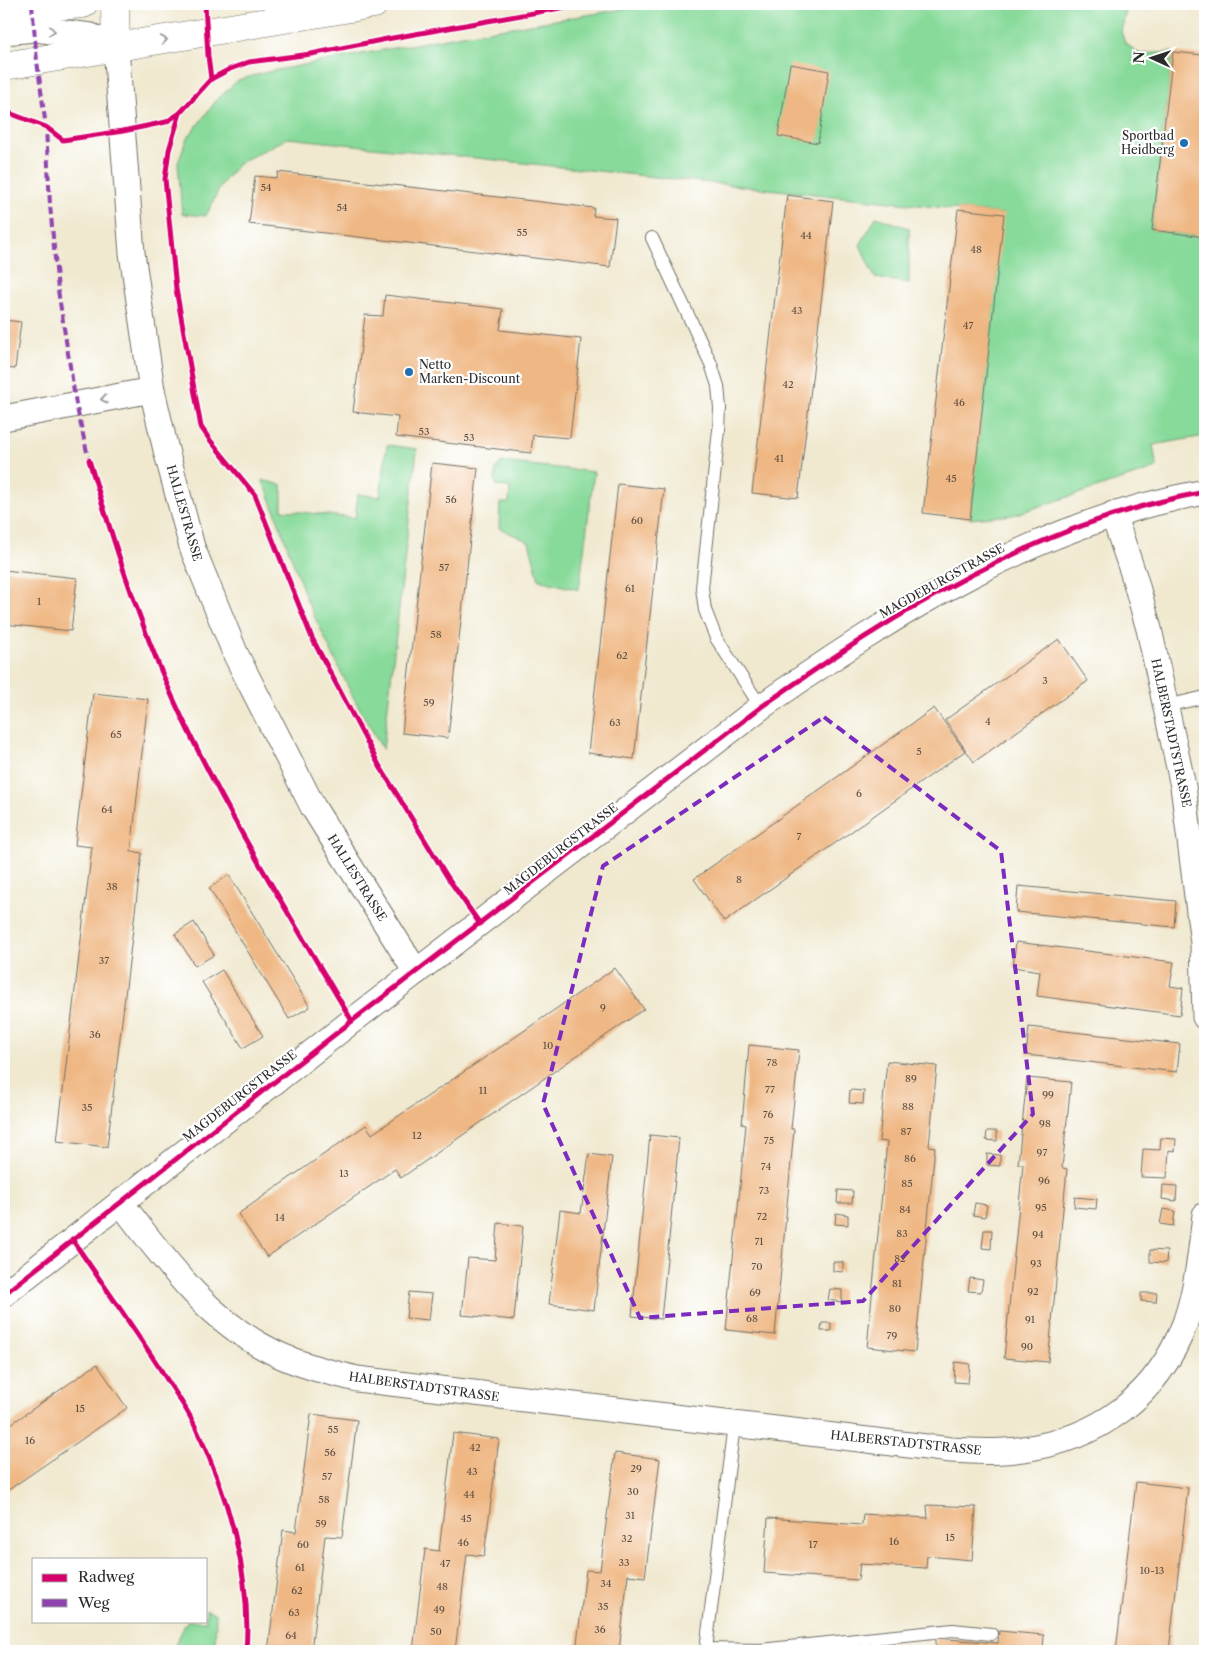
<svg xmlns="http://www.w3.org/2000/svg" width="1209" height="1655" font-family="'Libre Caslon Text',serif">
  <rect width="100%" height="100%" fill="#fff"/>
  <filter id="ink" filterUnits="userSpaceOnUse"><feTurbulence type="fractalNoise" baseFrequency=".02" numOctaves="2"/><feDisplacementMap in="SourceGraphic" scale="10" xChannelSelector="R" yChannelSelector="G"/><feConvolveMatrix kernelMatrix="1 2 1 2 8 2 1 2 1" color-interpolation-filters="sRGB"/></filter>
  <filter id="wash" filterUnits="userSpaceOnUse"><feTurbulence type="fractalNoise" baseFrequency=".0096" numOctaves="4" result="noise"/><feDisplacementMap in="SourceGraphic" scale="20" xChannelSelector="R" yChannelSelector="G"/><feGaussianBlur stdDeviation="1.12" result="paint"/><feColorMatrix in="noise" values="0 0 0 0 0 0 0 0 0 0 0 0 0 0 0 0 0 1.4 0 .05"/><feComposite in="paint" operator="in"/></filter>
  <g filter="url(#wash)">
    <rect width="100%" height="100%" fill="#f0e9d0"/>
    <g fill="#87da9a" stroke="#598262">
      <path d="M654 4H1128L1121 31 1125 43 1140 54 1173 52 1152 230 1205 237V436L1153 445 1157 468 1013 515 970 519 1003 214 288 138 239 163 221 185 206 216 182 214 178 163 186 140 216 101 238 80 267 72 457 36Z"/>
      <path d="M876 217 909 228V283L875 278 860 245Z"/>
      <path d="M387 445 417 449 383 750 352 695 307 601 269 495 262 480 282 485V510L355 518 358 494 380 497Z"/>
      <path d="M502 462 594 472 579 590 539 580 529 542 499 528 500 503H509L510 487 497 486 495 481 496 468Z"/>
      <path d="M206 1609 216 1614 215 1651H172L187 1621H206Z"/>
    </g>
    <g id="blocks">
      <g fill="#efb783">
        <path d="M1204 47 1205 237 1152 230 1173 52 1203 55Z"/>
        <path d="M790 64 829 71 818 143 778 136Z"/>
        <path d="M278 172 594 208 593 216 616 218 610 267 249 224 255 176 277 178Z"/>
        <path d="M787 195 833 201 798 498 752 493Z"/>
        <path d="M958 209 1004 214 970 519 923 513Z"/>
        <path d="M385 295 503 309 500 330 581 339 570 438 533 435 531 453 396 437 398 417 353 412 365 315 383 316Z"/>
        <path d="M4 320 21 322 15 369 4 368Z"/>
        <path d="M432 463 478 468 448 738 402 733Z"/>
        <path d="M618 484 664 489 634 759 588 753Z"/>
        <path d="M4 570 77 578 71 631 4 624Z"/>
        <path d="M1059 639 1088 681 974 762 945 720Z"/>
        <path d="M93 693 148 699 131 851 142 853 107 1147 57 1141 92 847 75 845Z"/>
        <path d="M934 708 965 751 724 922 694 879Z"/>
        <path d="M229 875 310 1007 289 1019 209 888Z"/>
        <path d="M1018 886 1176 901 1174 927 1016 912Z"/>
        <path d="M194 922 214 955 195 966 175 934Z"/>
        <path d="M1016 942 1174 962 1170 986 1183 988 1180 1015 1037 996 1040 971 1013 967Z"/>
        <path d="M615 968 644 1009 401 1178 395 1169 267 1257 238 1214 366 1125 372 1134 505 1044Z"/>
        <path d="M222 970 263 1036 243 1048 202 982Z"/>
        <path d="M1029 1027 1180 1044 1177 1072 1026 1055Z"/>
        <path d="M749 1045 799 1050 791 1129H794L775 1335 726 1330 746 1125 742 1124Z"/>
        <path d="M887 1061 937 1066 929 1146 935 1147 915 1352 867 1347 887 1142 879 1141Z"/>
        <path d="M1027 1078 1071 1082 1062 1168 1067 1169 1048 1362 1004 1358 1023 1164H1018Z"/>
        <path d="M850 1090 864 1091 863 1104 849 1103Z"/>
        <path d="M987 1131H997V1141L986 1140Z"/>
        <path d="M650 1135 679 1138 661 1319 632 1316Z"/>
        <path d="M1161 1138 1176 1139 1175 1151 1169 1150 1167 1178 1141 1177 1143 1149 1160 1150Z"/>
        <path d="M589 1154 612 1157 594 1310 549 1304 560 1210 581 1213Z"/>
        <path d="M987 1154 1000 1155V1166L987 1165Z"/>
        <path d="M1163 1185 1177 1186 1176 1201 1162 1199Z"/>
        <path d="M838 1190 853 1191 852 1203H837Z"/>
        <path d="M1075 1197 1097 1199 1096 1209 1074 1207Z"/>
        <path d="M975 1203 987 1205 985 1217 973 1215Z"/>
        <path d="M1163 1209 1175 1211 1173 1226 1160 1224Z"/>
        <path d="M836 1213 848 1215V1225L835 1224Z"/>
        <path d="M498 1223 523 1226 514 1320 462 1315 468 1258 495 1260Z"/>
        <path d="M984 1230H992L991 1249 982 1248Z"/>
        <path d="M1150 1250 1167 1251 1166 1263 1150 1262Z"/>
        <path d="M833 1262H843V1272L833 1271Z"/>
        <path d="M970 1278 983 1280 981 1292 968 1291Z"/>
        <path d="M830 1289 842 1290V1302L828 1300Z"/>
        <path d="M409 1292 432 1294 429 1320 406 1318Z"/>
        <path d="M1141 1293H1157L1156 1302 1141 1301Z"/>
        <path d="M822 1323H831V1331H821Z"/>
        <path d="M955 1362 970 1364 968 1383 954 1382Z"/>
        <path d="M97 1364 127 1408 4 1493V1429Z"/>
        <path d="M311 1414 357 1420 342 1537 325 1536 311 1651H268L283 1530 296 1532Z"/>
        <path d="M453 1433 499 1439 484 1556 467 1554 455 1651H413L425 1549 439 1551Z"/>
        <path d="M615 1453 660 1459 645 1577 628 1575 619 1651H576L586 1570 600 1571Z"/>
        <path d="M1136 1482 1188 1488 1169 1651H1116Z"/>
        <path d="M927 1505 976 1507 972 1560 927 1556 926 1568 860 1564 858 1580 764 1573 768 1518 862 1525 863 1514 928 1518Z"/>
        <path d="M999 1631 1044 1635 1043 1651H936V1638L998 1643Z"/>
        <path d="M873 1646 915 1650V1651H873Z"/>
      </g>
    </g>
  </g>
  <g filter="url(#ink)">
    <use href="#blocks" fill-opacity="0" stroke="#706e65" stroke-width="1"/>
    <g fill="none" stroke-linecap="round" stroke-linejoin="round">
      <defs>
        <g id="service">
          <path d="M652 238 711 364 718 386 720 408 719 430 702 588 705 610 716 638 761 707"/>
          <path d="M1166 706 1205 697"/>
          <path d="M734 1425 706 1649 760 1650 953 1630 991 1634"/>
        </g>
        <g id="minor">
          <path d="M4 32 35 29 91 36 116 48 132 253 152 390 166 450 192 547 236 655 313 807 416 972"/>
          <path d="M4 418 152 390"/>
          <path d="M1113 514 1134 576 1149 629 1183 786 1203 943 1205 1017"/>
          <path d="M121 1203C164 1259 207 1320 273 1352 299 1365 328 1372 357 1379L951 1450C975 1451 999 1453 1023 1449 1098 1439 1158 1396 1185 1323 1197 1289 1201 1251 1205 1215"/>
          <path d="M4 1294 352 1021 761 707C898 611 1038 522 1205 492"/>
        </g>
        <g id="tertiary">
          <path d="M115 4 116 48"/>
          <path d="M4 10 83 4"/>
          <path d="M4 66 374 4"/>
        </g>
      </defs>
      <use href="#service" stroke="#706e65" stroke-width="14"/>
      <use href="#minor" stroke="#706e65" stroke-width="27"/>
      <use href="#tertiary" stroke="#706e65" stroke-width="29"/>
      <use href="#service" stroke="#fff" stroke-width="12"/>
      <use href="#minor" stroke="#fff" stroke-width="25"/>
      <use href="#tertiary" stroke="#fff" stroke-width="28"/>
      <path stroke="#8e44ad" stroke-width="4" stroke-dasharray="8 4" stroke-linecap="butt" d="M32 4 37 61 46 127 50 205 58 290 76 404 90 465"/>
      <defs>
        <g id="cycleway">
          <path d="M205 4 208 56 211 79"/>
          <path d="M4 111 46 127 63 140 123 131 166 122 180 113 211 79 230 69 249 62 311 54 387 39 583 4"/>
          <path d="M180 113 169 150 165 179 176 289 201 427 210 440 255 495 312 638 379 765 448 878 480 924"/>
          <path d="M89 460C113 540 138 620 172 696 223 809 289 914 352 1021"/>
          <path d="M72 1239C103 1285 135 1329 164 1375 174 1391 186 1407 194 1424 227 1491 252 1575 246 1651"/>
          <path d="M4 1294 352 1021 761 707C898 611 1038 522 1205 492"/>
        </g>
      </defs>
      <use href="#cycleway" stroke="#fff" stroke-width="8"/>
      <use href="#cycleway" stroke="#d6006c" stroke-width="5"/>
    </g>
    <defs><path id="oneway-chevron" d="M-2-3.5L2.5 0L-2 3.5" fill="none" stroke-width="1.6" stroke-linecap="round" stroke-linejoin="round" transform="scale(1.25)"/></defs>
    <g stroke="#a0a0a0">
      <use href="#oneway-chevron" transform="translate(52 31) rotate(7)"/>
      <use href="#oneway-chevron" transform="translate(164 40) rotate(-10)"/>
      <use href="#oneway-chevron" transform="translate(104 399) rotate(170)"/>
    </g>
  </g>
  <path fill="none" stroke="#7b2cbf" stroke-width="4" stroke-dasharray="10 6" stroke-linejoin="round" d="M824 717 1001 851 1033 1114 863 1301 640 1318 543 1104 603 866Z"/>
  <g fill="#1f6fb2" stroke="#fff" stroke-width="2">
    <circle cx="1184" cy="143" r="5"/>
    <circle cx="409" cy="372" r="5"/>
  </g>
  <g text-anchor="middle" stroke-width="4.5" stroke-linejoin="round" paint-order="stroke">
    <g font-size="10" fill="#5c4e41">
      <text x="266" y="191">54</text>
      <text x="342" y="211">54</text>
      <text x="522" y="236">55</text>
      <text x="806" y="239">44</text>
      <text x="976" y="253">48</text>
      <text x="797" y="314">43</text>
      <text x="968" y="329">47</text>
      <text x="788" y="388">42</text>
      <text x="959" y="406">46</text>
      <text x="424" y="435">53</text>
      <text x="469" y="441">53</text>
      <text x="779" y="462">41</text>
      <text x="951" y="482">45</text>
      <text x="451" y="503">56</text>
      <text x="637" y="524">60</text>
      <text x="444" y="571">57</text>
      <text x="630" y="592">61</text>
      <text x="39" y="605">1</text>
      <text x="436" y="638">58</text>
      <text x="622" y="659">62</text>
      <text x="1045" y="684">3</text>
      <text x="429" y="706">59</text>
      <text x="988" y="725">4</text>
      <text x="615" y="726">63</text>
      <text x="116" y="738">65</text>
      <text x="919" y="755">5</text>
      <text x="859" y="797">6</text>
      <text x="107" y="813">64</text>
      <text x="799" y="840">7</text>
      <text x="739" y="883">8</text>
      <text x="112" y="890">38</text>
      <text x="104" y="964">37</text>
      <text x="603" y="1011">9</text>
      <text x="95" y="1038">36</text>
      <text x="548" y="1049">10</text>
      <text x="772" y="1066">78</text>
      <text x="911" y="1082">89</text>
      <text x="770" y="1093">77</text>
      <text x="483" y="1094">11</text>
      <text x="1048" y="1098">99</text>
      <text x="908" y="1110">88</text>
      <text x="87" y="1111">35</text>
      <text x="768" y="1118">76</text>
      <text x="1045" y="1127">98</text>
      <text x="906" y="1135">87</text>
      <text x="417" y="1139">12</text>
      <text x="769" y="1144">75</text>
      <text x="1042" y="1156">97</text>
      <text x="910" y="1162">86</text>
      <text x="766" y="1170">74</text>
      <text x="344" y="1177">13</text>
      <text x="1044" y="1184">96</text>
      <text x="907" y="1187">85</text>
      <text x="764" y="1194">73</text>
      <text x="1041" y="1211">95</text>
      <text x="905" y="1213">84</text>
      <text x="762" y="1220">72</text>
      <text x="280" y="1221">14</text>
      <text x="902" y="1237">83</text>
      <text x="1038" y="1238">94</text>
      <text x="759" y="1245">71</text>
      <text x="900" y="1262">82</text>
      <text x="1036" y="1267">93</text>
      <text x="757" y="1270">70</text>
      <text x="897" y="1287">81</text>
      <text x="1033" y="1295">92</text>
      <text x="755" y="1296">69</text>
      <text x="895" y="1312">80</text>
      <text x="752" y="1322">68</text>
      <text x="1030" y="1323">91</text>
      <text x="892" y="1339">79</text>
      <text x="1027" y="1350">90</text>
      <text x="80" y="1412">15</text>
      <text x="333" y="1433">55</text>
      <text x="30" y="1444">16</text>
      <text x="475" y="1451">42</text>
      <text x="330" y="1456">56</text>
      <text x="636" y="1472">29</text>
      <text x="472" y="1475">43</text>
      <text x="327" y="1480">57</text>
      <text x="633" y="1495">30</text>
      <text x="469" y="1498">44</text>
      <text x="324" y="1503">58</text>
      <text x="630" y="1519">31</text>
      <text x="466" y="1522">45</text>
      <text x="321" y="1527">59</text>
      <text x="950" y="1541">15</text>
      <text x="627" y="1542">32</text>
      <text x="894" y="1545">16</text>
      <text x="463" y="1546">46</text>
      <text x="303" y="1548">60</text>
      <text x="813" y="1548">17</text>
      <text x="624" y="1566">33</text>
      <text x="445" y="1567">47</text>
      <text x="300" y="1571">61</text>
      <text x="1152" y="1574">10-13</text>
      <text x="606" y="1587">34</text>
      <text x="442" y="1590">48</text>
      <text x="297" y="1594">62</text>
      <text x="603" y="1610">35</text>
      <text x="439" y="1613">49</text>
      <text x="294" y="1616">63</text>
      <text x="600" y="1633">36</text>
      <text x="436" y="1635">50</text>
      <text x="291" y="1639">64</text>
    </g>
    <g font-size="12" fill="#2b2b2b" stroke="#fff" text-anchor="end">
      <text x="1174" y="140">Sportbad<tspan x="1174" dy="14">Heidberg</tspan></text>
      <text x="419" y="369" text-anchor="start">Netto<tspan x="419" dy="14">Marken-Discount</tspan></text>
    </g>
    <g font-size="12" fill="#2b2b2b" stroke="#fff">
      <text transform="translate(184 513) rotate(74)" y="4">HALLESTRASSE</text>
      <text transform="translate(942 581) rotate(-29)" y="4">MAGDEBURGSTRASSE</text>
      <text transform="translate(1171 733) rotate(78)" y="4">HALBERSTADTSTRASSE</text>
      <text transform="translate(561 849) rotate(-38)" y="4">MAGDEBURGSTRASSE</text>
      <text transform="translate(357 878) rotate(58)" y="4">HALLESTRASSE</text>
      <text transform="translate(240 1096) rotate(-38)" y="4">MAGDEBURGSTRASSE</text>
      <text transform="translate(424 1387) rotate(8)" y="4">HALBERSTADTSTRASSE</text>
      <text transform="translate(906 1443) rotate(6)" y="4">HALBERSTADTSTRASSE</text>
    </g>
  </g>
  <rect width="1209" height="1655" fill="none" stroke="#fff" stroke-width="20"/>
  <rect x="32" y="1558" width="175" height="65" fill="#ffffff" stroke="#aaaaaa"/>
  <rect x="42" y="1574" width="25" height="8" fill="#d6006c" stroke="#aaaaaa"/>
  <text x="78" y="1582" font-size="15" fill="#2b2b2b">Radweg</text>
  <rect x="42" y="1599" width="25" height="8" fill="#8e44ad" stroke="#aaaaaa"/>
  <text x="78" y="1608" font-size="15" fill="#2b2b2b">Weg</text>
  <g transform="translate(1152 58) rotate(273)" stroke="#ffffff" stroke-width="4" paint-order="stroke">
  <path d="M0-4L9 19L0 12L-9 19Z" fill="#2b2b2b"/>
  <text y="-8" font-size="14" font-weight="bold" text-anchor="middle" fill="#2b2b2b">N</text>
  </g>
</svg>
